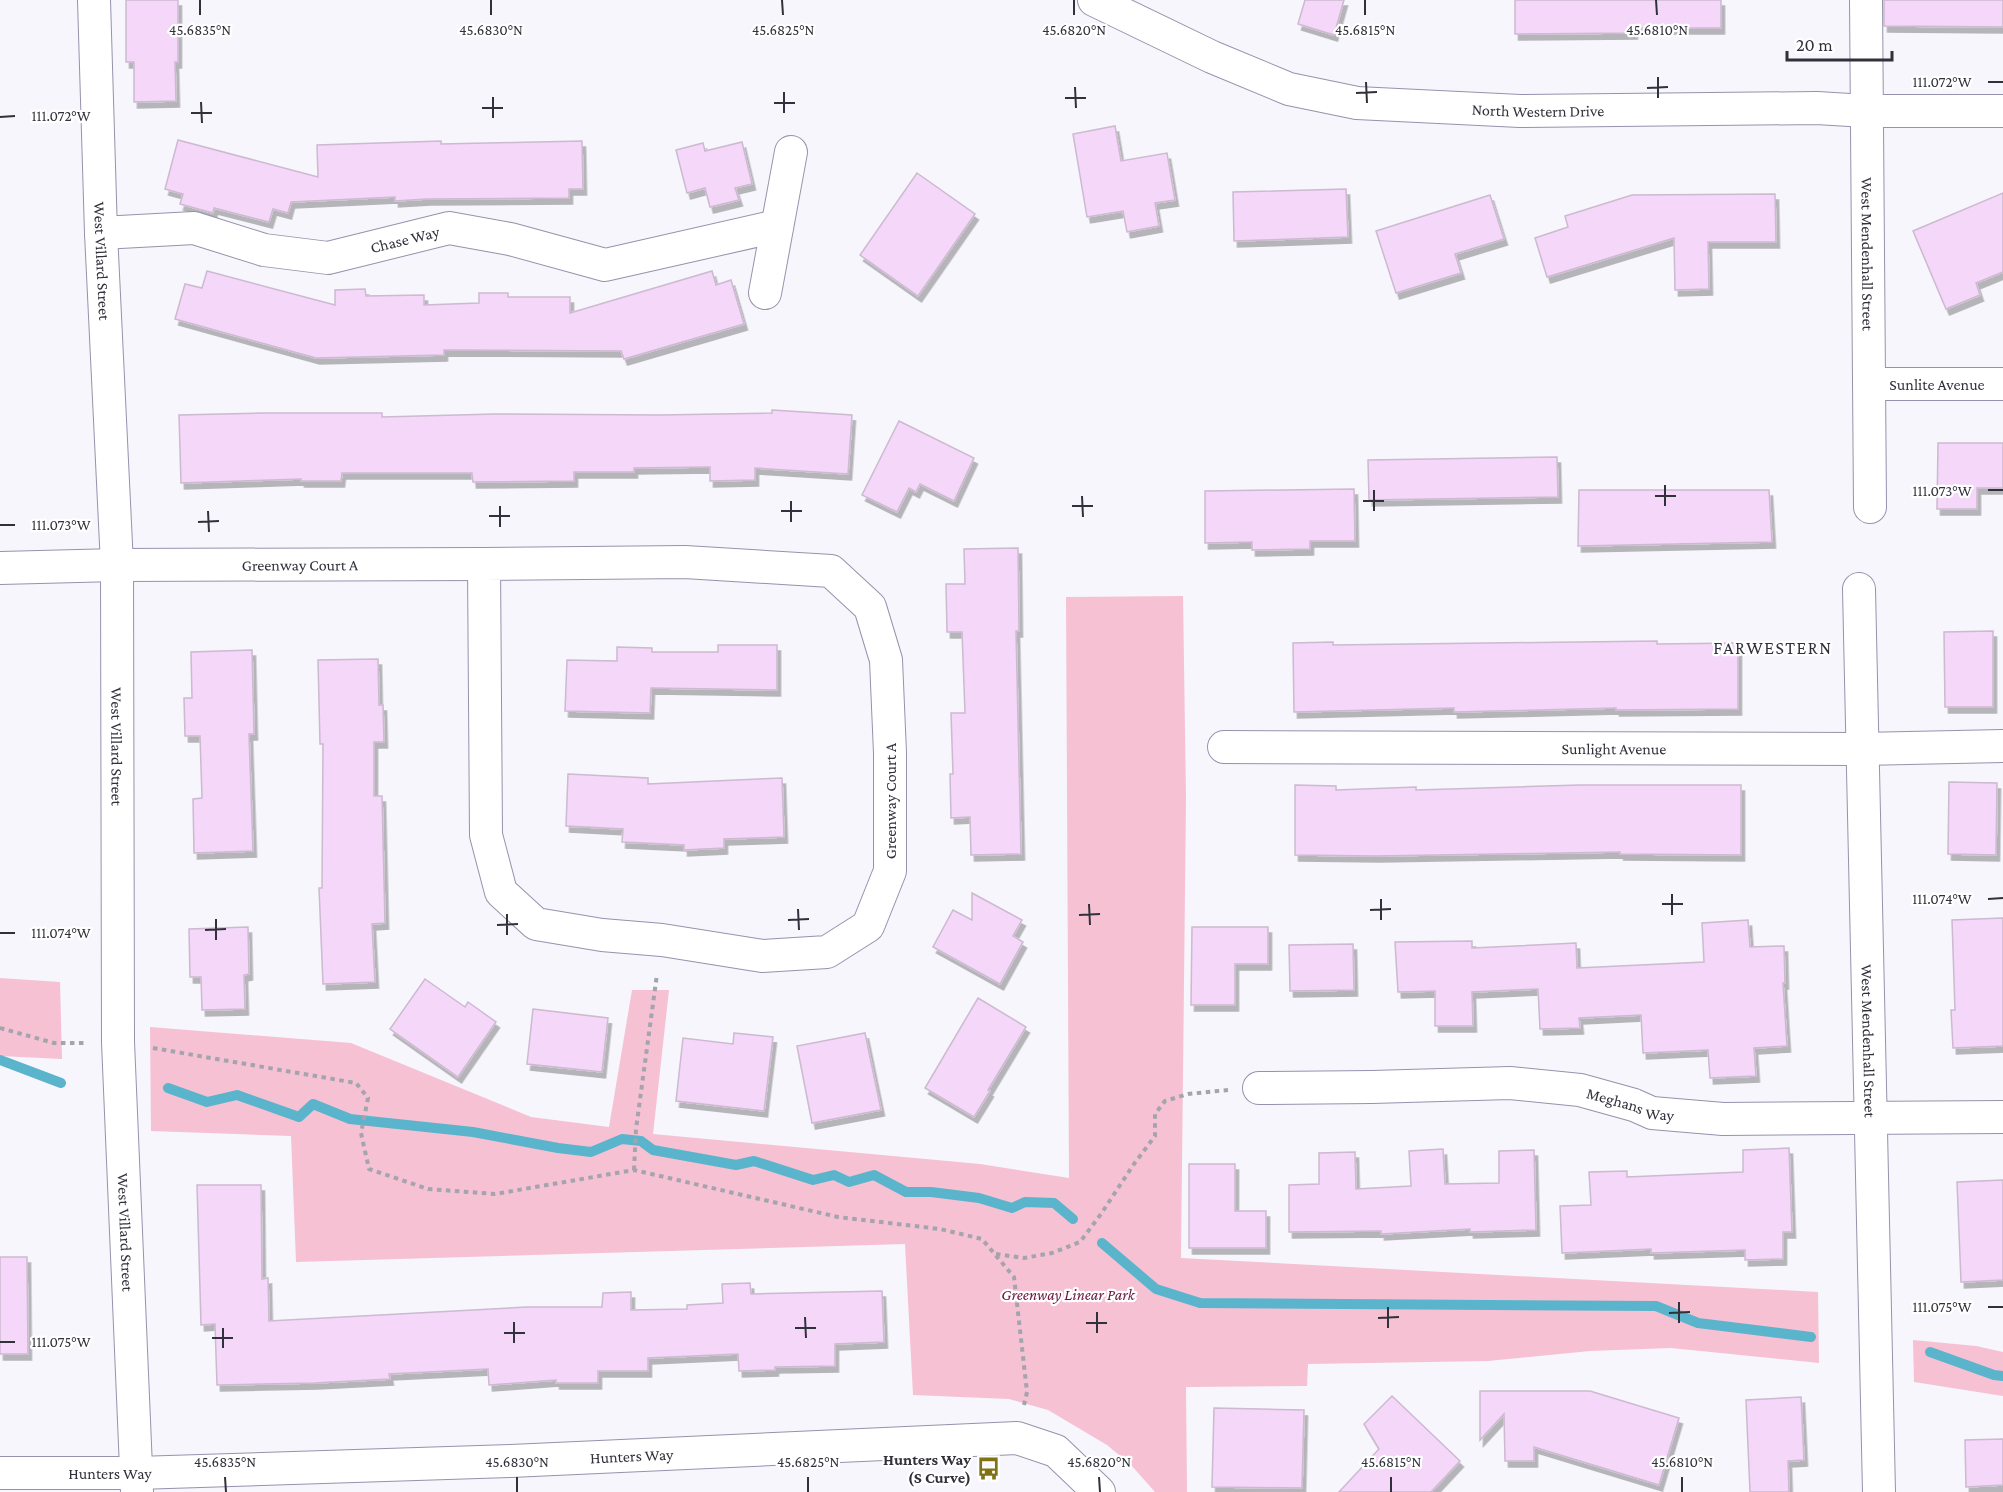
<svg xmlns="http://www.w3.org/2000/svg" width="2003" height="1492" font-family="'Crimson Pro',serif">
  <defs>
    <filter id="shadow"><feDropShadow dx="3.5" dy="6" stdDeviation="0" flood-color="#0004"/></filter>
  </defs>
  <rect width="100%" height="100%" fill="#f6f6fc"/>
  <g fill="#f6c1d3">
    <path d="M1183 596 1186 798 1181 1258 1818 1292 1819 1363 1671 1348 1590 1351 1488 1361 1308 1364 1307 1386 1186 1387 1187 1492H1155L1131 1465 1107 1445 1048 1410 1009 1399 913 1395 905 1244 296 1262 291 1136 151 1131 150 1027 351 1043 531 1117 609 1127 632 990H669L653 1134 980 1164 1069 1178 1066 597Z"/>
    <path d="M0 978 60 982 62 1059 0 1056Z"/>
    <path d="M1913 1340 1976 1346 2003 1352V1396L1914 1382Z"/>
  </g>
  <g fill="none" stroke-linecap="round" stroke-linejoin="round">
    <g stroke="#5ab5cc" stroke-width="10">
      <path d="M0 1060 61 1083"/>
      <path d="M168 1088 207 1102 237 1095 299 1117 313 1104 350 1119 473 1132 558 1148 591 1152 622 1139 641 1141 653 1150 736 1165 754 1161 813 1180 834 1175 849 1182 874 1175 906 1192H931L979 1198 1012 1208 1025 1202 1054 1203 1073 1219"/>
      <path d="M1102 1243 1156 1289 1200 1303 1656 1306 1698 1323 1811 1337"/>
      <path d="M1930 1352 1994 1375 2003 1376"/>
    </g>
  </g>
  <g fill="#f4d7f9" stroke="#cdb9d0" stroke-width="1.5" filter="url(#shadow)">
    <path d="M126 0H178V62H175L176 101 134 102V62H126Z"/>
    <path d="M1305 0H1344L1334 35 1298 24Z"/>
    <path d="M1515 0H1721V28H1634V33L1515 34Z"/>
    <path d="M1884 0H2003V27L1884 26Z"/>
    <path d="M1115 126 1121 161 1167 153 1175 200 1155 203 1159 226 1127 232 1123 211 1087 217 1073 134Z"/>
    <path d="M178 140 318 177 317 145 441 141V144L582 141 583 189H569V198L427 199 395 201V197L291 202 288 213 273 209 269 222 214 208 213 213 180 204 183 194 165 189Z"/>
    <path d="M742 142 752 184 735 188 739 200 710 207 705 188 687 193 676 150 703 143 705 151Z"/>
    <path d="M917 173 975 214 918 296 860 255Z"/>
    <path d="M1346 189 1348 237 1234 241 1233 192Z"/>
    <path d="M2003 193V272L1976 283 1980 295 1946 309 1913 231Z"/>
    <path d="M1775 194 1776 242H1708L1709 289 1675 290 1674 238 1547 277 1535 238 1568 227 1565 216 1632 195Z"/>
    <path d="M1490 195 1504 239 1455 254 1461 273 1396 293 1376 231Z"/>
    <path d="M207 271 335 305V290L365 289 366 296 424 295V305L479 303V293H508V297H570V313L712 271 716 285 731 280 744 324 624 359 621 351 444 350V355L316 358 175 319 185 284 202 288Z"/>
    <path d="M772 410 852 415 848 474 755 468V480L710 481V467L634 468V472H574V481L473 482 472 473H342L341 481H301V479L181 483 179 415 265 413H382V417L495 414 660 415 772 413Z"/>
    <path d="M899 421 974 458 954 501 920 484 916 492 909 488 897 512 862 495Z"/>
    <path d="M1938 443H2003V488H1977V509H1937Z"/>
    <path d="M1557 457 1558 497 1369 500 1368 460Z"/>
    <path d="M1354 489 1355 541H1310V549L1252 550V542L1205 543V491Z"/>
    <path d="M1579 490H1769L1772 542 1578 546Z"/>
    <path d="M1018 548 1019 631H1016L1021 854 971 855 970 817 951 818 950 774H953L951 713H965L962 632H947L946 584H965L964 549Z"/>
    <path d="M1993 631V707H1945L1944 632Z"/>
    <path d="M1657 641V644L1738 643V709L1616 710V708L1454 712V708L1294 712 1293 643 1333 642V645Z"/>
    <path d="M718 645H777V690L651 688 650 713 565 711 567 660 617 661V647L652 648V652H718Z"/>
    <path d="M252 650 254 734H249L253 851 194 853 193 799 202 798 200 736H185L184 698H192L191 652Z"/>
    <path d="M378 659 379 705H383L384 742H374V796H382L385 923 372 924 375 982 323 984 319 888H322L323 744H320L318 660Z"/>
    <path d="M568 774 648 778V784L782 778 784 837 724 839V848L684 850V845L622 842 623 829 566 826Z"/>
    <path d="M1949 782 1997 783 1996 855 1948 854Z"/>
    <path d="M1295 785 1336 786V790L1416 787V790L1580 785H1741V855L1620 854V852L1376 856 1295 855Z"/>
    <path d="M972 893 1022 920 1013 936 1023 942 1000 984 933 947 953 910 972 920Z"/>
    <path d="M2003 918V1046L1953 1048 1951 1010H1955L1952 920Z"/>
    <path d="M1748 920 1750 947 1784 946 1785 983H1783L1787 1046 1754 1048 1756 1076 1710 1078 1708 1050 1643 1053 1641 1015 1579 1018 1580 1028 1540 1029 1538 989 1472 992 1473 1026H1435V991L1398 992 1395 942 1472 941V948L1576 943 1577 968 1704 962 1702 923Z"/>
    <path d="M248 927 249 974 244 975 245 1009 202 1010 201 977H190L189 929Z"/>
    <path d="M1192 927H1268V964H1235V1005H1191Z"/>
    <path d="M1353 944 1354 990 1290 991 1289 945Z"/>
    <path d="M425 979 465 1007 468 1002 496 1022 458 1077 390 1029Z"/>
    <path d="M978 998 1026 1027 988 1090 990 1091 974 1117 925 1088Z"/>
    <path d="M533 1009 608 1018 602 1072 527 1064Z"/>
    <path d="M734 1033 773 1037 764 1111 676 1101 683 1038 733 1044Z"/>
    <path d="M865 1033 881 1110 812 1123 797 1046Z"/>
    <path d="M1789 1148 1792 1232H1783V1259L1745 1260V1250L1651 1253V1249L1562 1253 1560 1206 1591 1205 1589 1172 1627 1171V1177L1743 1172V1150Z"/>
    <path d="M1443 1149 1445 1184 1499 1183V1151L1534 1150 1536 1230 1470 1232V1229L1381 1234V1231L1289 1232V1185L1319 1184V1153L1355 1152 1356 1189 1411 1186 1409 1151Z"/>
    <path d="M1189 1164H1235V1211H1266V1248H1189Z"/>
    <path d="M2003 1180V1280L1961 1282 1957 1182Z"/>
    <path d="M197 1185H261L262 1279 268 1278 269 1321 527 1307H602L603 1293 631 1292V1310L687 1309V1305L723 1303 722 1284 750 1283 751 1294 882 1291 884 1342 835 1344V1366L775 1367V1370L739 1371 738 1354 648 1358V1371H598V1383H556V1380L489 1385 488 1369 389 1374 390 1379 315 1383 217 1385 215 1324 201 1325Z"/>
    <path d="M0 1257H27L28 1354H0Z"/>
    <path d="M1480 1391H1590L1679 1418 1659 1485 1534 1447V1461H1505L1504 1414 1480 1440Z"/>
    <path d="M1392 1396 1460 1461 1431 1492H1339L1379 1449 1364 1424Z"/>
    <path d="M1801 1397 1804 1460 1788 1461 1789 1492H1750L1746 1400Z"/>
    <path d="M1214 1408 1304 1410 1302 1488 1212 1487Z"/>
    <path d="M2003 1439V1485L1966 1487 1965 1440Z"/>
  </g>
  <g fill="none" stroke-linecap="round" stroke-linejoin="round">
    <defs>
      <g id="minor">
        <path id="s1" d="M94 0 101 233 117 565 118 1042 137 1492"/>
        <path id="s2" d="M1094 0 1212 57 1289 89 1357 103 1520 111 1817 108 1866 111H2003"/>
        <path id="s3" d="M1866 0 1870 507"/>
        <path id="s4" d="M101 233 194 228 264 250 328 258 449 228 510 239 605 265 777 226"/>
        <path d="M765 293 791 152"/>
        <path id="s5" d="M1869 384H2003"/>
        <path d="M685 562 831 571 870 607 886 660 890 753V871L868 926 827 952 762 956 662 940 602 935 536 924 501 892 486 835 484 564Z"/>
        <path id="s6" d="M0 568 117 565 484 564"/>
        <path id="s7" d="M1859 589 1879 1492"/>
        <path id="s8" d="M1224 747 1861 749 2003 746"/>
        <path id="s9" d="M1259 1088 1372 1087 1510 1083 1580 1090 1634 1105 1652 1113 1723 1119 2003 1117"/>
        <path id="s10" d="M0 1473H137L511 1461 1017 1438 1056 1451 1099 1492"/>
      </g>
    </defs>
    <use href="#minor" stroke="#9493ad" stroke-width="34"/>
    <g stroke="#a4a4ac" stroke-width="4" stroke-dasharray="4.5 4.5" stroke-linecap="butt">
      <path d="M0 1028 54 1043H86"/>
      <path d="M153 1048 356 1083 368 1098 361 1133 369 1169 428 1189 495 1194 634 1170 838 1217 940 1229 982 1239 1014 1277 1027 1392 1024 1405"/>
      <path d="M634 1170 636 1129 657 974"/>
      <path d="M996 1254 1024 1258 1052 1253 1080 1242 1101 1214 1134 1164 1155 1136V1114L1165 1101 1188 1094 1228 1090"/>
    </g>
    <use href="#minor" stroke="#fff" stroke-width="32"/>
  </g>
  <path fill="none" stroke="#31313b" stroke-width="2" d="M200 0V15M491 0V15M782 0 783 15M1074 0V15M1365 0V15M1656 0 1657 15M1658 77V98M1366 82 1367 103M1988 82H2003M1075 87 1076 108M1647 88 1668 87M784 92V113M1356 93 1377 92M493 97V118M1065 98H1086M201 102 202 123M774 103H795M482 108H503M191 113H212M0 117 15 116M1665 485V506M1374 490V511M1988 490H2003M1082 496 1083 517M1655 496H1676M791 501V522M1363 501H1384M500 506V527M1072 506H1093M208 511 209 532M781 511H802M489 516H510M198 522 219 521M0 525H15M1672 894V915M1381 899V920M1988 899 2003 898M1089 904 1090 925M1662 904H1683M798 909 799 930M1370 910 1391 909M507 914V935M1079 915 1100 914M216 919V940M788 920 809 919M497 925 518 924M205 930 226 929M0 933H15M1679 1302V1323M1388 1307V1328M1988 1307H2003M1097 1312V1333M1669 1313 1690 1312M805 1317 806 1338M1378 1318 1399 1317M514 1322V1343M1086 1323H1107M223 1328V1348M795 1328H816M504 1333H525M212 1338H233M0 1342H15M225 1477 226 1492M517 1477V1492M808 1477V1492M1099 1477 1100 1492M1391 1477V1492M1682 1477V1492"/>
  <defs>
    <symbol id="bus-bare" viewBox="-9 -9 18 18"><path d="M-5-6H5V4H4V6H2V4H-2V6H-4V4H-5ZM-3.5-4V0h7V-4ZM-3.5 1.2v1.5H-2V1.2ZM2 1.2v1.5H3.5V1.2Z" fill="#7f7315" stroke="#fff" stroke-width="2.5" paint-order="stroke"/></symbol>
  </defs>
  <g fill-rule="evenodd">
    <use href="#bus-bare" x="972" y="1452" width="33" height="33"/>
  </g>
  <g text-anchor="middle" stroke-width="4.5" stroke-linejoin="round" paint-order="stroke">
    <g font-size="16" fill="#31313b" stroke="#fff">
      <text dy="6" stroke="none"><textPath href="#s2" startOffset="465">North Western Drive</textPath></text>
      <text dy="6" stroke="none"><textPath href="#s4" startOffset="310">Chase Way</textPath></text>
      <text dy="6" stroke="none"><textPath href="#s3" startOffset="254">West Mendenhall Street</textPath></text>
      <text dy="6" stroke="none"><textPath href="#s1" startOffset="261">West Villard Street</textPath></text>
      <text dy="6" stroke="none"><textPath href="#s5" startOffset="68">Sunlite Avenue</textPath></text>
      <text dy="6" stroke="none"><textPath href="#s6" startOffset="300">Greenway Court A</textPath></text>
      <text dy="6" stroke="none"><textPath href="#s1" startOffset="747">West Villard Street</textPath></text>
      <text dy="6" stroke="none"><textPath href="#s8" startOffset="390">Sunlight Avenue</textPath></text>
      <text transform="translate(890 801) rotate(-90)" y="6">Greenway Court A</text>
      <text dy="6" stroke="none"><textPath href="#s7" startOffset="452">West Mendenhall Street</textPath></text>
      <text dy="6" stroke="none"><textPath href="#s9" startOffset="374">Meghans Way</textPath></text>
      <text dy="6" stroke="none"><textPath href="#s1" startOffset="1233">West Villard Street</textPath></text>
      <text dy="6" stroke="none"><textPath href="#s10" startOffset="632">Hunters Way</textPath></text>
      <text dy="6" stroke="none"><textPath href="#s10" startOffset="110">Hunters Way</textPath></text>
    </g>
    <g font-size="16" font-style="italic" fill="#68143c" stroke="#fff">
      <text x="1068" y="1300">Greenway Linear Park</text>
    </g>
    <g font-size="16" font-weight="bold" fill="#31313b" stroke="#fff" text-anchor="end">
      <text x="971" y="1465">Hunters Way<tspan x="971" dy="18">(S Curve)</tspan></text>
    </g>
    <g font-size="18" letter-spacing="1.5" fill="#31313b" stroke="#fff">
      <text x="1773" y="654">FARWESTERN</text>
    </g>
  </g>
  <g font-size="15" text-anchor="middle" fill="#31313b" stroke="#fff" stroke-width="4.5" stroke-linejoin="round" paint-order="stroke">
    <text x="200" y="35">45.6835°N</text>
    <text x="491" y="35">45.6830°N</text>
    <text x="783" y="35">45.6825°N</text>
    <text x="1074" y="35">45.6820°N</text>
    <text x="1365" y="35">45.6815°N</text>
    <text x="1657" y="35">45.6810°N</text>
    <text x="1942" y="87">111.072°W</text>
    <text x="61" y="121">111.072°W</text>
    <text x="1942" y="496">111.073°W</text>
    <text x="61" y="530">111.073°W</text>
    <text x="1942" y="904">111.074°W</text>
    <text x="61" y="938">111.074°W</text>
    <text x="1942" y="1312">111.075°W</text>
    <text x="61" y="1347">111.075°W</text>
    <text x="225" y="1467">45.6835°N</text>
    <text x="517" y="1467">45.6830°N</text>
    <text x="808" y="1467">45.6825°N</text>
    <text x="1099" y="1467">45.6820°N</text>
    <text x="1391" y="1467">45.6815°N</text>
    <text x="1682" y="1467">45.6810°N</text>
  </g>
  <path d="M1787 51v9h105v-9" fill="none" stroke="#31313b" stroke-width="3"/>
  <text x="1796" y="51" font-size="18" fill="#31313b" stroke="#ffffff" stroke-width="4.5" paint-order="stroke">20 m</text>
</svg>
